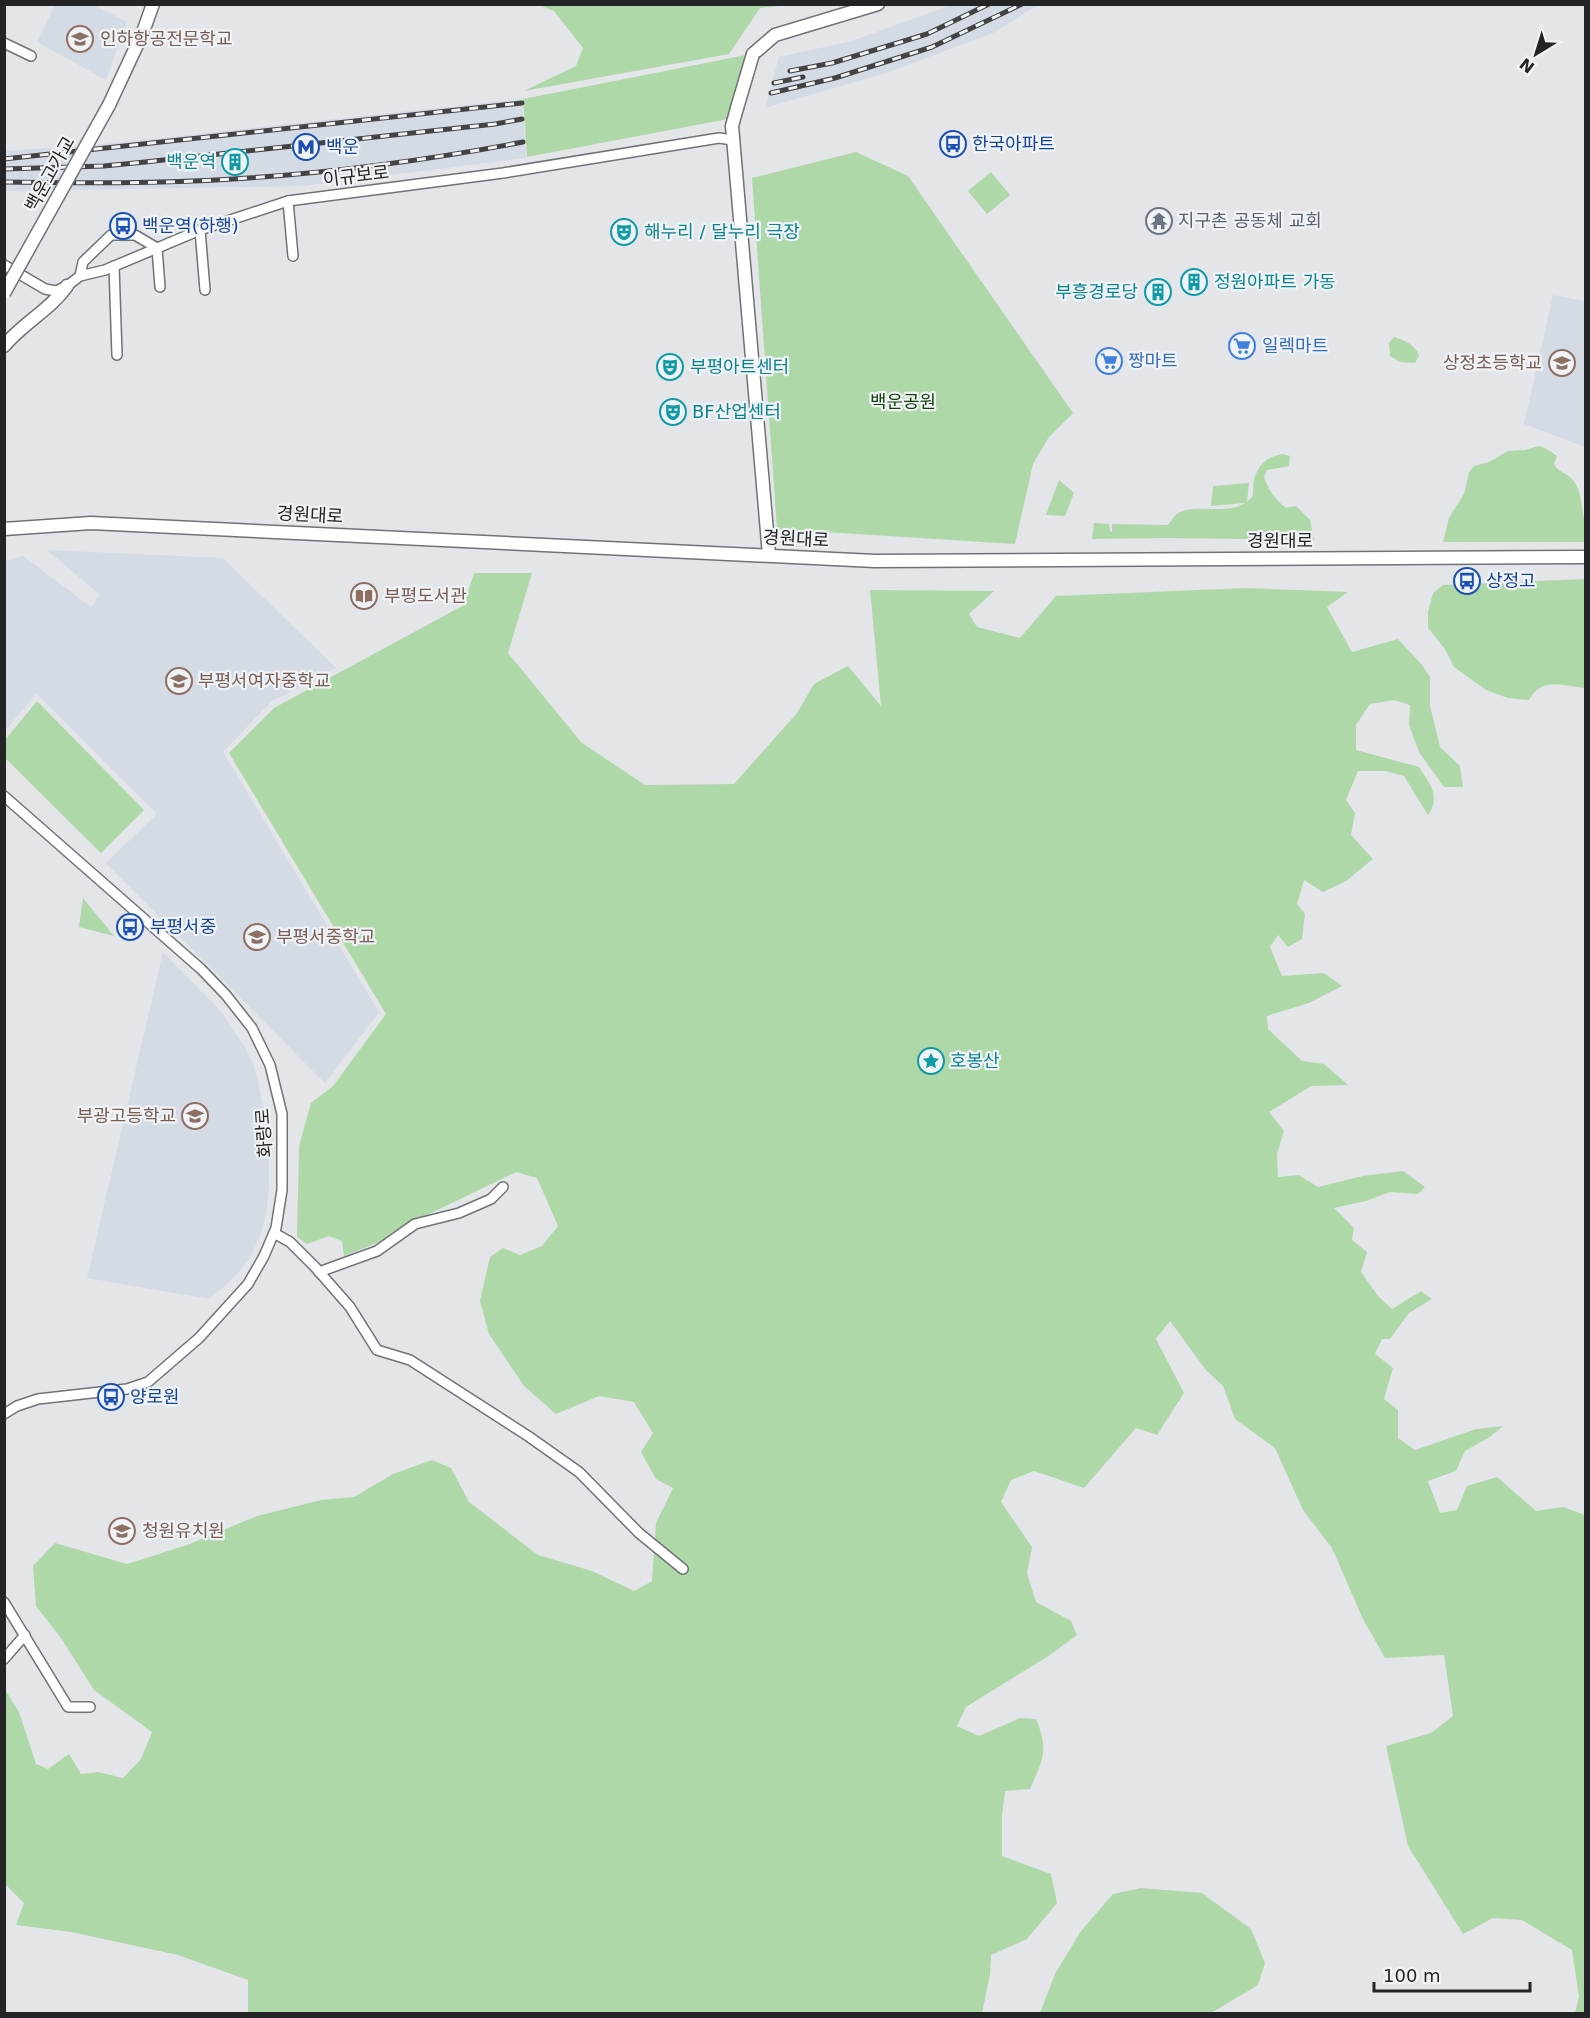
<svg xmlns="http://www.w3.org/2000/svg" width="1590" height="2018" font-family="'DejaVu Sans','Noto Sans KR',sans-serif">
  <rect width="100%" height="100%" fill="#e3e5e9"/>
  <g fill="#d4dbe5">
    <path d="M55 5H94L127 22 106 80 37 42Z"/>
    <path d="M951 5H1038L993 33 886 73 765 108 779 57 852 41Z"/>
    <path d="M522 99 526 158 305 186 5 191V151L95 145Z"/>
    <path d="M1553 295 1585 301V447L1524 424Z"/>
    <path d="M47 550 223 558 336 668 271 702 223 752 379 1012 325 1083 106 863 157 814 36 694 5 731V561L23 556 91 607 100 595Z"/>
    <path d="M163 952 218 1008 243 1044 253 1063 258 1080 269 1142V1187L266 1215 259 1239 249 1259 232 1280 209 1299 87 1278Z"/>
  </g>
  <g fill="#afd8a8">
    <path d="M539 5H790L760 8 729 54 524 91 576 66 583 48 554 11Z"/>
    <path d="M746 55 728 119 527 157 523 99Z"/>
    <path d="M856 152 908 176 1073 413 1049 437 1033 464 1015 544 777 529 752 178Z"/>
    <path d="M991 172 1010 195 987 214 968 191Z"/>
    <path d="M1394 337C1404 340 1416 345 1419 356L1415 363 1400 362 1390 356 1389 343Z"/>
    <path d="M1538 446 1545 448 1557 456 1554 464C1559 473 1565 472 1572 479 1580 487 1582 504 1583 515L1585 519V542H1443L1449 518 1464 494 1469 472 1474 466 1489 462 1508 451 1525 450Z"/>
    <path d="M1282 454 1290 456 1289 466 1267 470 1264 477C1268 489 1275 500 1286 508L1296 506 1310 520 1314 540 1168 538 1092 539 1094 523 1109 524 1110 531 1112 532V524L1168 525C1171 521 1174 516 1177 514 1194 502 1224 516 1245 503L1211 506 1213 486 1249 483 1247 502 1253 496C1252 474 1260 458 1282 454Z"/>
    <path d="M1059 480 1074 493 1065 516 1046 515Z"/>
    <path d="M474 573H532L508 653 582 743 645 785 734 784 797 713 814 684 848 666 881 706 870 590 994 591 969 614 977 627 1020 638 1056 596 1246 588 1348 592 1327 607 1352 652 1398 639 1422 665 1430 677V706L1440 747 1460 766 1463 787H1444L1419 752 1409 725 1410 705 1394 700 1370 704 1356 725V750L1419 767C1430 784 1441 796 1428 815L1404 776 1385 771H1358L1346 800 1355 813 1351 835 1373 859 1346 881 1323 892 1304 880 1297 904 1305 914 1302 939 1288 947 1278 935 1270 947 1282 976 1324 973 1342 986 1309 1003 1267 1016 1268 1029 1302 1061 1324 1064 1348 1085 1311 1086 1269 1112 1284 1131 1277 1154 1278 1177 1299 1175 1318 1187 1363 1176 1403 1171 1425 1187 1418 1194 1390 1192 1366 1201 1334 1208 1354 1228 1352 1240 1367 1252 1361 1272 1378 1296 1392 1309 1421 1291 1432 1299 1409 1313 1390 1339H1382L1375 1354 1393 1368 1384 1399 1398 1410V1438L1415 1450 1476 1429 1503 1426 1490 1437 1465 1451 1456 1471 1428 1481 1440 1513 1457 1510 1467 1486 1497 1477 1536 1511 1563 1507 1585 1515V2013H1575L1579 1997 1572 1950 1522 1920 1493 1918 1463 1934 1408 1846 1386 1746 1431 1733 1453 1716 1444 1655 1385 1658 1362 1617 1332 1548 1303 1510 1275 1448 1235 1419 1223 1386 1206 1370 1170 1321 1156 1339 1184 1393 1157 1435 1136 1428 1084 1488 1034 1471 1011 1480 1001 1502 1032 1547 1027 1573 1036 1602 1071 1621 1077 1635 1050 1655 966 1707 957 1726 979 1736 1020 1718 1036 1719C1049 1750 1043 1760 1030 1789L1005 1791 1002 1815V1856L1051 1874 1057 1903 1027 1939 991 1955 990 1975 982 2013H248V1980L178 1955 71 1932 16 1925 24 1903 5 1884 4 1688 19 1712 36 1764 48 1769 69 1754 81 1774 98 1772 123 1778 141 1759 152 1732 94 1690 61 1638 36 1606 33 1566 55 1543 127 1564 187 1545 257 1516 321 1500 354 1497 393 1474 432 1460 451 1468 469 1502 538 1555 592 1571 634 1591 652 1581 656 1523 673 1488 656 1479 641 1452 653 1433 634 1402 599 1396 556 1414 524 1386 489 1334 480 1301 490 1257 503 1248 520 1255 542 1246 558 1226 537 1178 516 1172 427 1215 379 1242 344 1256 342 1241 329 1236 307 1244 297 1237 299 1146 311 1103 333 1086 386 1014 229 753 274 708 464 605Z"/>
    <path d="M1585 579V688C1563 686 1542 676 1529 700L1508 698 1486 690 1454 667 1445 649 1428 628V612L1433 593 1443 585Z"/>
    <path d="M37 701 144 810 101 853 5 758V740Z"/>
    <path d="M83 898 114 936 79 927Z"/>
    <path d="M1141 1888 1202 1893 1251 1929 1265 1963 1258 1985 1211 2013H1040L1055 1974 1081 1931 1113 1894Z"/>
  </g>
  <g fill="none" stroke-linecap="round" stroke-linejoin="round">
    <defs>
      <g id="street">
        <path d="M4 43 31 56"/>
        <path d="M288 201 293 256"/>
        <path d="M200 230 205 290"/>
        <path d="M157 248 160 287"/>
        <path d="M4 265 45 289 56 291 67 286 80 276 105 270 200 230 288 201 503 173 719 138 733 140"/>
        <path d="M114 266 117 355"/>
        <path d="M80 276 83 262 111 235H135L157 248"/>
        <path d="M4 796 201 969 226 995 252 1028 270 1065 282 1114V1190L276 1228 264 1256 248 1284 199 1338 148 1382 127 1389 38 1399 17 1406 4 1414"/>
        <path d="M274 1233 290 1242 315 1267 350 1307 377 1350 410 1360 528 1436 579 1472 639 1533 683 1569"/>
        <path d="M319 1272 377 1251 415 1224 459 1213 491 1199 503 1187"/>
        <path d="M4 1602 68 1707H90"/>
        <path d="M4 1659 25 1635"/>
      </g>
      <g id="secondary">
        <path d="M753 54 775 35 878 4"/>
        <path d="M109 105 143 32 153 4"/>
        <path d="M737 108 732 126 769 555"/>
        <path d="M4 346C23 323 50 310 67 286"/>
        <path d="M4 529 91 523 875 561 1586 557"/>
      </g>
    </defs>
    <use href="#street" stroke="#707276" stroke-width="12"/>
    <use href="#secondary" stroke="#707276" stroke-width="15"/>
    <use href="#street" stroke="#fff" stroke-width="9"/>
    <use href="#secondary" stroke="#fff" stroke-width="12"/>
    <defs>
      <g id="rail">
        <path d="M790 71 832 63 927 34 989 4"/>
        <path d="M774 83 803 77"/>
        <path d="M771 93 835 78 932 47 1022 4"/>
        <path d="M4 159 522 103"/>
        <path d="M4 169 104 166 145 162 495 124 522 119"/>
        <path d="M4 182C81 183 157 184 233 179 330 173 428 160 523 142"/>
      </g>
    </defs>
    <use href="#rail" stroke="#434345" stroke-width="5"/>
    <use href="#rail" stroke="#f0f3f6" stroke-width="3" stroke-dasharray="9" stroke-linecap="butt"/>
    <defs>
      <g id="secondary-bridge">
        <path d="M737 108 753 54"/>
        <path d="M4 293 109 105"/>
      </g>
    </defs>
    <use href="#secondary-bridge" stroke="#707276" stroke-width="15" stroke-linecap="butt"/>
    <use href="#secondary-bridge" stroke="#fff" stroke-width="12"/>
  </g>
  <defs>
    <symbol id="university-ring" viewBox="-11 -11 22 22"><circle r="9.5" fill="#f0f3f6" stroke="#8d6e63" stroke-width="1.5"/><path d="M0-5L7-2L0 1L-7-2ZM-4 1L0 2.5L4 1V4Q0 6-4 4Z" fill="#8d6e63"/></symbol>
    <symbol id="bus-ring" viewBox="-11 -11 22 22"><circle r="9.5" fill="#f0f3f6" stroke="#1a4fb4" stroke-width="1.5"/><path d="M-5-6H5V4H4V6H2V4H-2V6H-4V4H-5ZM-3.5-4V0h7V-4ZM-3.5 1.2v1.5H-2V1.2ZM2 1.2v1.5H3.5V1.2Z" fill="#1a4fb4"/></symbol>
    <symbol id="metro-ring" viewBox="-11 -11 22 22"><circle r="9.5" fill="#f0f3f6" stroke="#1a4fb4" stroke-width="1.5"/><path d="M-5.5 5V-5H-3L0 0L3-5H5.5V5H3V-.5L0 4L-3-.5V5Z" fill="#1a4fb4"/></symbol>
    <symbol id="building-ring" viewBox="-11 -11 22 22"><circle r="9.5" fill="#f0f3f6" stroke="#0f9aa8" stroke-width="1.5"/><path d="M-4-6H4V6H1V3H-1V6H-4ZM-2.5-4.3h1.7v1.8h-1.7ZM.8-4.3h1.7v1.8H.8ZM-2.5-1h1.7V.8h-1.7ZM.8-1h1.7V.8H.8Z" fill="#0f9aa8"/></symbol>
    <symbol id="temple-ring" viewBox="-11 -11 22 22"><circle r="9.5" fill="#f0f3f6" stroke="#6b7280" stroke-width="1.5"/><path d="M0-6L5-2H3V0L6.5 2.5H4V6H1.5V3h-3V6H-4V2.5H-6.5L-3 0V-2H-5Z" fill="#6b7280"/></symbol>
    <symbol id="theatre-ring" viewBox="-11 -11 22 22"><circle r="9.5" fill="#f0f3f6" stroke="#0f9aa8" stroke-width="1.5"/><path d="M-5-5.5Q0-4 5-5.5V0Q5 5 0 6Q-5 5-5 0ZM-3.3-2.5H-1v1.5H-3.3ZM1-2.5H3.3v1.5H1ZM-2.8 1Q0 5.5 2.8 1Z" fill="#0f9aa8"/></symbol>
    <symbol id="supermarket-ring" viewBox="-11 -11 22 22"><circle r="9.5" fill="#f0f3f6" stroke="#3f7fe0" stroke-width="1.5"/><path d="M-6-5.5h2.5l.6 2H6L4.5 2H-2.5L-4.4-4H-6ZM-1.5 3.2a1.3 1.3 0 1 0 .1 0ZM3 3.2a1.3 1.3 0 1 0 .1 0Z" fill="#3f7fe0"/></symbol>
    <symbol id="school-ring" viewBox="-11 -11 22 22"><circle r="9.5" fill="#f0f3f6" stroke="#8d6e63" stroke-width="1.5"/><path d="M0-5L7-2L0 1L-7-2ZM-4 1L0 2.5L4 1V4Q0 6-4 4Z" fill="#8d6e63"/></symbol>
    <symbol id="library-ring" viewBox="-11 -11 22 22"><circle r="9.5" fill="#f0f3f6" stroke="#8d6e63" stroke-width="1.5"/><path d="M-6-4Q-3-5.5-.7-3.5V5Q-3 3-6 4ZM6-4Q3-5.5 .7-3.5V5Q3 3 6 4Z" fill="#8d6e63"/></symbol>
    <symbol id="sight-ring" viewBox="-11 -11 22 22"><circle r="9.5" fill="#f0f3f6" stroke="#0f9aa8" stroke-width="1.5"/><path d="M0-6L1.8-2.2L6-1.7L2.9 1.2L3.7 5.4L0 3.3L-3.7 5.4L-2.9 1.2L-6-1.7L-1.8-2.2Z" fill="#0f9aa8"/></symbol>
  </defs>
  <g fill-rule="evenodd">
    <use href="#university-ring" x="65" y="24" width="30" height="30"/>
    <use href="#bus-ring" x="938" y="129" width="30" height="30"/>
    <use href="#metro-ring" x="291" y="132" width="30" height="30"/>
    <use href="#building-ring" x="220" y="147" width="30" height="30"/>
    <use href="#temple-ring" x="1144" y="206" width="30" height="30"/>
    <use href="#bus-ring" x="108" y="211" width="30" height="30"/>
    <use href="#theatre-ring" x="609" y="217" width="30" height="30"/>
    <use href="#building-ring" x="1179" y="267" width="30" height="30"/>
    <use href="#building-ring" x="1143" y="277" width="30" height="30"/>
    <use href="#supermarket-ring" x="1227" y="331" width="30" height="30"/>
    <use href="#supermarket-ring" x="1094" y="346" width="30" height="30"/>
    <use href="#school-ring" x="1547" y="348" width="30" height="30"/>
    <use href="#theatre-ring" x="655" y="352" width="30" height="30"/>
    <use href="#theatre-ring" x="658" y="397" width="30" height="30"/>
    <use href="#bus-ring" x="1452" y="566" width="30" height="30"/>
    <use href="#library-ring" x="349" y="581" width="30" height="30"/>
    <use href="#school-ring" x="164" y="666" width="30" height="30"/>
    <use href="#bus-ring" x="115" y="912" width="30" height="30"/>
    <use href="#school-ring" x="242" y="922" width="30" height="30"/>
    <use href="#sight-ring" x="916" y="1046" width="30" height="30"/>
    <use href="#school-ring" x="180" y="1101" width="30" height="30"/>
    <use href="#bus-ring" x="96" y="1382" width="30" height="30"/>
    <use href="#school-ring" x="107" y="1516" width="30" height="30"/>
  </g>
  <g text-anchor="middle" stroke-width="4.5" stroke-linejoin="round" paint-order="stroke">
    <g font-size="18" fill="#785e54" stroke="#f0f3f6" text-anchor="start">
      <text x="100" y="45">인하항공전문학교</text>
      <text x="1542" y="369" text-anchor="end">상정초등학교</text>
      <text x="384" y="602">부평도서관</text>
      <text x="198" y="687">부평서여자중학교</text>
      <text x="276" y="943">부평서중학교</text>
      <text x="176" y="1122" text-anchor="end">부광고등학교</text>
      <text x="142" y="1537">청원유치원</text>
    </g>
    <g font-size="18" fill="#164399" stroke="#f0f3f6" text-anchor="start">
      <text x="972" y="150">한국아파트</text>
      <text x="326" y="153">백운</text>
      <text x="142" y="232">백운역(하행)</text>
      <text x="1486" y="587">상정고</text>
      <text x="150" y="933">부평서중</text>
      <text x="130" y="1403">양로원</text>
    </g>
    <g font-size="18" fill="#0d838f" stroke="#f0f3f6" text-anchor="start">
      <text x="216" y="168" text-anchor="end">백운역</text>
      <text x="644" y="238">해누리 / 달누리 극장</text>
      <text x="1214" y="288">정원아파트 가동</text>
      <text x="1138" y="298" text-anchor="end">부흥경로당</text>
      <text x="690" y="373">부평아트센터</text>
      <text x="692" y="418">BF산업센터</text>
      <text x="950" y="1067">호봉산</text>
    </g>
    <g font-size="18" fill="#242426" stroke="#f0f3f6">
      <text transform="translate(50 174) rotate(-61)" y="6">백운고가교</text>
      <text transform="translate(356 176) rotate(-7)" y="6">이규보로</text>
      <text transform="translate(310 515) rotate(3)" y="6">경원대로</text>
      <text transform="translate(796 539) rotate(3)" y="6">경원대로</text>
      <text x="1280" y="547">경원대로</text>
      <text transform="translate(264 1133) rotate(-94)" y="6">화랑로</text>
    </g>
    <g font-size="18" fill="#5b616d" stroke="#f0f3f6" text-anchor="start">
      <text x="1178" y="227">지구촌 공동체 교회</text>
    </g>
    <g font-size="18" fill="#366cbe" stroke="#f0f3f6" text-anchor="start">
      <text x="1262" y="352">일렉마트</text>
      <text x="1128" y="367">짱마트</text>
    </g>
    <g font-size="18" fill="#113e09" stroke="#f0f3f6">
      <text x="903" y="408">백운공원</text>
    </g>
  </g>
  <rect width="1590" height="2018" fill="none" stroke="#242426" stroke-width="12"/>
  <g transform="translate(1536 54) rotate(218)" stroke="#f0f3f6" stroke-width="4.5" paint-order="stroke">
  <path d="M0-4.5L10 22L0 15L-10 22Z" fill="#242426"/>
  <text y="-9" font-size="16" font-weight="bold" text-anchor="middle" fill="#242426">N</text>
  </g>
  <path d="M1374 1982v9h156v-9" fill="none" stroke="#242426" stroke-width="3"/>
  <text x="1383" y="1982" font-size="18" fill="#242426" stroke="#f0f3f6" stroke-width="4.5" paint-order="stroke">100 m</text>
</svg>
